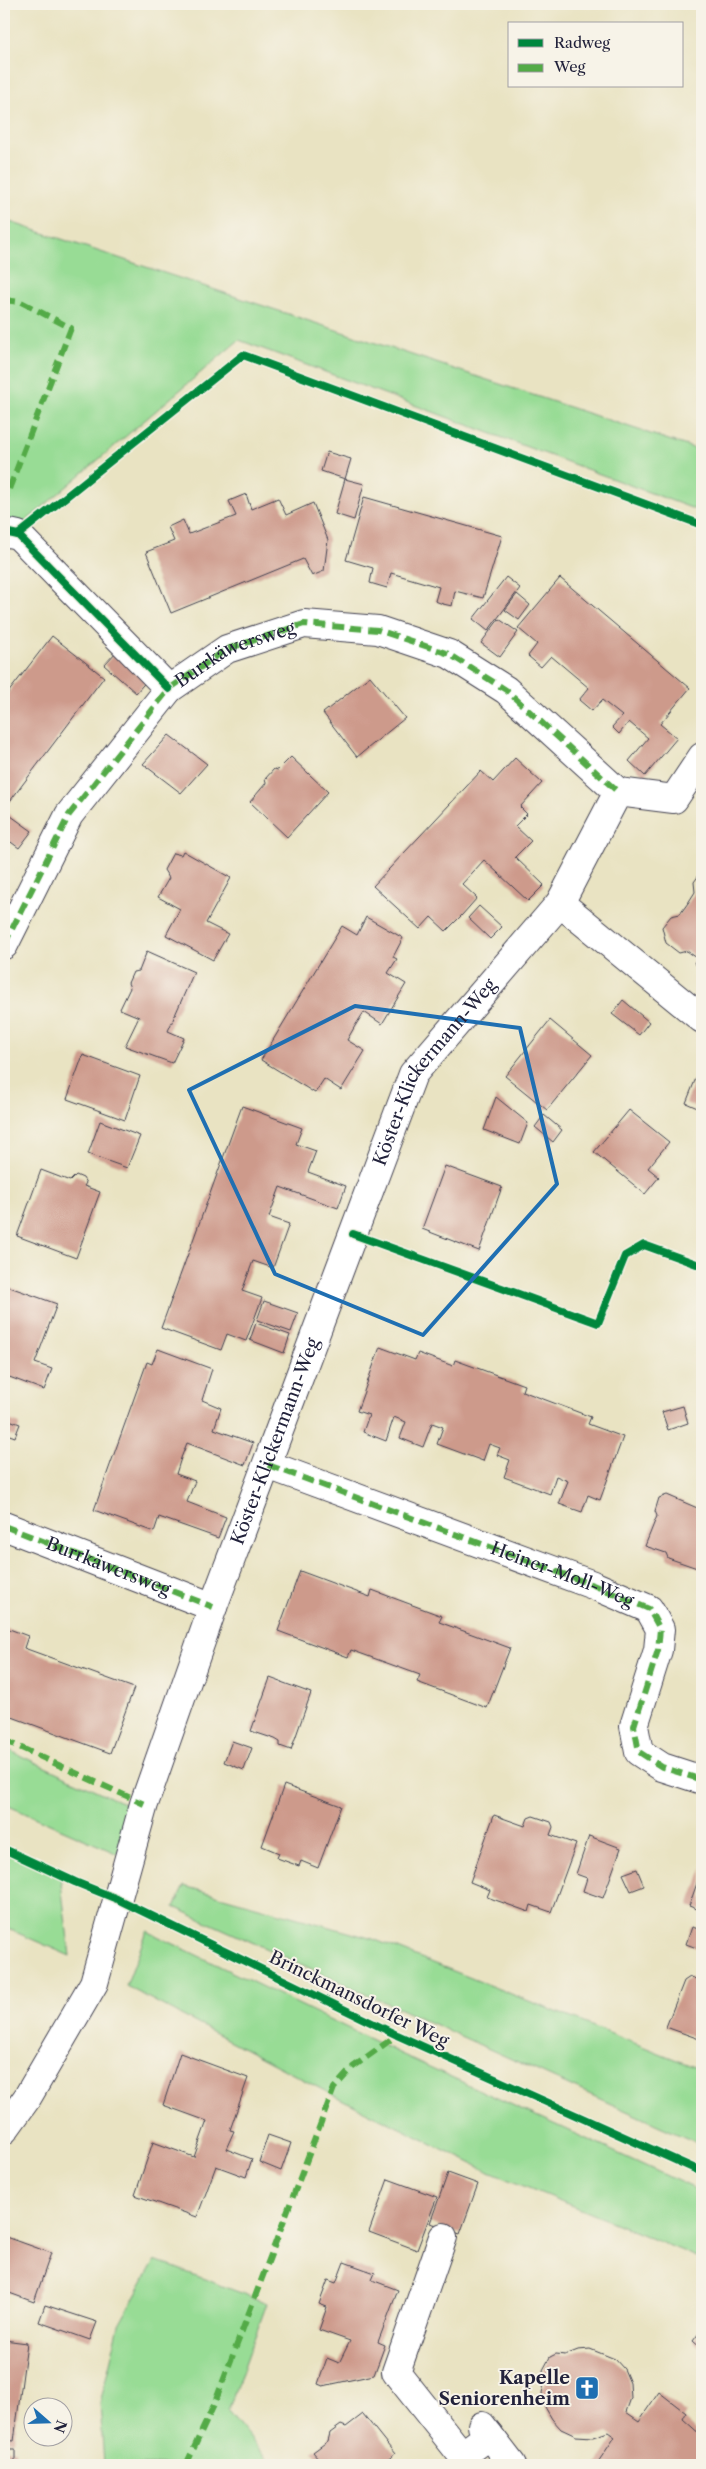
<svg xmlns="http://www.w3.org/2000/svg" width="706" height="2469" font-family="'Libre Caslon Text',serif">
  <rect width="100%" height="100%" fill="#f7f3e8"/>
  <filter id="ink" filterUnits="userSpaceOnUse"><feTurbulence type="fractalNoise" baseFrequency=".02" numOctaves="2"/><feDisplacementMap in="SourceGraphic" scale="10" xChannelSelector="R" yChannelSelector="G"/><feConvolveMatrix kernelMatrix="1 2 1 2 8 2 1 2 1" color-interpolation-filters="sRGB"/></filter>
  <filter id="wash" filterUnits="userSpaceOnUse"><feTurbulence type="fractalNoise" baseFrequency=".0096" numOctaves="4" result="noise"/><feDisplacementMap in="SourceGraphic" scale="20" xChannelSelector="R" yChannelSelector="G"/><feGaussianBlur stdDeviation="1.12" result="paint"/><feColorMatrix in="noise" values="0 0 0 0 0 0 0 0 0 0 0 0 0 0 0 0 0 1.4 0 .05"/><feComposite in="paint" operator="in"/></filter>
  <g filter="url(#wash)">
    <rect width="100%" height="100%" fill="#e9e3c2"/>
    <g fill="#98dc95" stroke="#5d7f68">
      <path d="M4 220 702 451V512L239 340 4 540Z"/>
      <path d="M4 1748 132 1807 118 1854 4 1804Z"/>
      <path d="M4 1849 60 1875 70 1956 4 1927Z"/>
      <path d="M184 1886 373 1939 702 2070V2145L174 1907Z"/>
      <path d="M147 1931 401 2054 702 2192V2259L487 2171 323 2090 126 1986Z"/>
      <path d="M155 2260 267 2303 228 2411 272 2465H104L100 2403 119 2325Z"/>
    </g>
    <g id="blocks">
      <g fill="#cd9a8b">
        <path d="M327 452 351 459 345 479 321 471Z"/>
        <path d="M345 479 364 484 354 520 335 514Z"/>
        <path d="M246 494 251 509 278 498 286 515 313 503 328 540 324 571 312 576 303 559 171 613 146 552 174 541 168 527 183 520 189 534 236 516 229 501Z"/>
        <path d="M364 497 502 536 483 598 455 591 452 606 443 604 435 601 439 587 391 573 387 588 370 583 373 568 346 560Z"/>
        <path d="M506 577 520 588 488 631 473 619Z"/>
        <path d="M560 578 690 688 660 724 677 738 645 776 629 761 648 738 629 722 619 734 612 727 622 716 602 700 592 711 579 700 589 688 551 656 541 667 528 656 537 644 518 628Z"/>
        <path d="M517 594 530 605 519 620 505 610Z"/>
        <path d="M499 619 518 632 500 657 481 643Z"/>
        <path d="M52 636 104 677 4 809V698Z"/>
        <path d="M118 650 149 678 136 693 104 665Z"/>
        <path d="M370 676 405 718 357 757 323 713Z"/>
        <path d="M169 735 207 764 181 793 143 764Z"/>
        <path d="M291 757 328 792 287 837 250 802 266 783 265 779 274 769 278 770Z"/>
        <path d="M515 758 542 783 520 807 527 814 515 826 531 841 515 857 544 885 528 901 484 860 462 884 477 898 462 915 446 931 431 917 420 929 373 886 481 771 493 782Z"/>
        <path d="M4 811 32 831 19 848 4 837Z"/>
        <path d="M183 851 231 878 206 923 228 934 213 960 166 935 180 909 158 897 169 878 164 870 173 853 181 855Z"/>
        <path d="M702 871V969L694 963 697 958 687 951 679 953 666 943 662 927 671 916 680 914 688 903 695 892 694 882Z"/>
        <path d="M479 906 502 927 490 939 468 918Z"/>
        <path d="M366 917 403 938 393 957 397 959 388 973 406 984 382 1024 364 1012 355 1026 347 1040 365 1051 341 1090 324 1079 315 1093 261 1060 342 926 357 935Z"/>
        <path d="M147 951 194 972 168 1031 184 1038 172 1063 125 1046 139 1017 120 1009 130 988 128 983 133 972 139 971Z"/>
        <path d="M623 1000 649 1022 639 1035 612 1014Z"/>
        <path d="M550 1020 592 1055 547 1110 505 1076Z"/>
        <path d="M83 1055 140 1076 125 1120 67 1099Z"/>
        <path d="M702 1063V1110L686 1103Z"/>
        <path d="M496 1097 528 1123 520 1144 484 1130Z"/>
        <path d="M242 1106 302 1128 296 1144 316 1151 308 1172 346 1186 338 1208 280 1187 269 1217 289 1224 273 1268 253 1261 242 1291 262 1298 246 1341 227 1334 221 1350 161 1328Z"/>
        <path d="M629 1110 669 1142 648 1168 659 1177 645 1194 594 1152Z"/>
        <path d="M544 1115 562 1130 553 1142 535 1127Z"/>
        <path d="M100 1121 140 1136 127 1168 88 1154Z"/>
        <path d="M445 1166 502 1187 479 1251 422 1229Z"/>
        <path d="M41 1170 70 1181 76 1175 83 1178 86 1183 84 1186 100 1192 76 1258 17 1236Z"/>
        <path d="M4 1285 57 1304 35 1363 52 1369 44 1390 4 1375V1368L9 1354 4 1352Z"/>
        <path d="M264 1301 298 1313 291 1332 257 1320Z"/>
        <path d="M256 1323 290 1335 284 1353 250 1340Z"/>
        <path d="M380 1347 415 1360 418 1353 453 1366 455 1360 524 1385 522 1391 591 1417 588 1424 623 1437 600 1500 588 1495 582 1512 559 1504 568 1481 556 1476 550 1494 504 1477 510 1460 497 1455 500 1448 489 1444 483 1461 437 1444 443 1427 432 1423 423 1447 400 1438 406 1422 394 1417 386 1441 363 1432 369 1415 357 1411Z"/>
        <path d="M158 1349 212 1369 202 1400 221 1408 214 1429 253 1443 245 1465 187 1443 181 1458 176 1474 195 1481 187 1502 226 1517 218 1538 159 1517 154 1532 94 1510 147 1362 152 1364Z"/>
        <path d="M683 1406 688 1423 668 1430 662 1412Z"/>
        <path d="M4 1418 20 1424 15 1437 4 1433Z"/>
        <path d="M667 1495 702 1510V1564L700 1569 668 1558 666 1553 645 1546 657 1516 655 1511 659 1498Z"/>
        <path d="M300 1571 370 1597 372 1590 442 1616 439 1622 510 1648 487 1708 417 1682 420 1675 351 1650 348 1657 278 1631Z"/>
        <path d="M4 1627 28 1636 24 1648 134 1688 110 1753 4 1714Z"/>
        <path d="M270 1678 311 1693 291 1750 280 1746V1742L275 1739 251 1731Z"/>
        <path d="M232 1741 252 1748 244 1770 224 1762Z"/>
        <path d="M284 1785 341 1806 318 1868 301 1861 299 1866 277 1858 279 1853 262 1846Z"/>
        <path d="M494 1815 525 1826 528 1818 533 1816 551 1822 553 1827 550 1835 576 1844 551 1912 531 1905 529 1912 487 1897 490 1890 470 1882Z"/>
        <path d="M589 1836 621 1848 603 1898 583 1891 587 1878 576 1874Z"/>
        <path d="M637 1869 644 1886 631 1891 623 1874Z"/>
        <path d="M702 1869V1911L689 1906Z"/>
        <path d="M692 1927 702 1930V1950L686 1944Z"/>
        <path d="M690 1977 702 1981V2040L666 2027 684 1981Z"/>
        <path d="M180 2053 248 2078 230 2130 234 2131 226 2149 252 2159 246 2177 216 2166 197 2217 135 2195 153 2142 194 2157 207 2121 163 2105Z"/>
        <path d="M268 2135 291 2143 281 2171 259 2162Z"/>
        <path d="M448 2173 478 2184 460 2234 430 2223Z"/>
        <path d="M388 2179 437 2197 417 2250 369 2232Z"/>
        <path d="M4 2236 51 2253 34 2302 4 2291Z"/>
        <path d="M344 2262 375 2273 372 2280 398 2290 378 2342 385 2345 374 2375 323 2386 318 2384 327 2358 339 2363 350 2341 319 2330 327 2307 319 2304 328 2280 336 2283Z"/>
        <path d="M45 2305 97 2322 90 2340 39 2322Z"/>
        <path d="M702 2329V2349L693 2341Z"/>
        <path d="M4 2340 27 2343 14 2441 4 2440Z"/>
        <path d="M590 2349 615 2359 624 2369 630 2383 631 2398 626 2412 639 2421 659 2392 686 2413 683 2419 702 2436V2465H596L615 2437 608 2432 593 2437 576 2436 561 2429 552 2419 545 2407 542 2393 545 2380 543 2370 550 2357 556 2354 565 2355 578 2350Z"/>
        <path d="M363 2414 395 2454 381 2465H324L313 2452 328 2441 330 2433 341 2425 346 2427Z"/>
        <rect x="4" y="2450" width="11" height="15"/>
      </g>
    </g>
  </g>
  <g filter="url(#ink)">
    <use href="#blocks" fill-opacity="0" stroke="#403f4f" stroke-width="1"/>
    <g fill="none" stroke-linecap="round" stroke-linejoin="round">
      <defs>
        <g id="minor">
          <path d="M4 532 18 535 169 689"/>
          <path d="M618 792 674 799 702 757"/>
          <path d="M560 903 702 1019"/>
          <path id="s1" d="M4 945 69 815 169 689 227 649 304 624 378 630 449 654 506 690 618 792"/>
          <path d="M268 1465 593 1585 649 1609 660 1629 658 1650 634 1726 639 1752 662 1767 702 1780"/>
          <path id="s2" d="M4 1526 213 1607"/>
          <path id="s3" d="M4 2130 27 2098 94 1983 144 1804 213 1607 413 1074 560 903 618 792"/>
          <path d="M443 2237 396 2372 462 2455 489 2435"/>
          <path d="M482 2426 512 2465"/>
        </g>
      </defs>
      <use href="#minor" stroke="#403f4f" stroke-width="30"/>
      <use href="#minor" stroke="#fff" stroke-width="28"/>
      <g stroke="#53aa46" stroke-width="6" stroke-dasharray="12 6" stroke-linecap="butt">
        <path d="M4 300 21 302 71 328 4 502"/>
        <path d="M4 945 69 815 169 689 227 649 304 624 378 630 449 654 506 690 618 792"/>
        <path id="s4" d="M268 1465 593 1585 649 1609 660 1629 658 1650 634 1726 639 1752 662 1767 702 1780"/>
        <path d="M4 1526 213 1607"/>
        <path d="M4 1740 144 1804"/>
        <path d="M186 2465 214 2405 334 2088 353 2067 397 2035"/>
      </g>
      <defs>
        <g id="cycleway">
          <path d="M4 532 18 535 169 689"/>
          <path d="M18 535 243 355 702 525"/>
          <path d="M353 1234 598 1323 625 1256 644 1245 702 1266"/>
          <path d="M4 1849 75 1882 117 1899 397 2035 702 2172"/>
        </g>
      </defs>
      <use href="#cycleway" stroke="#f7f3e8" stroke-width="11"/>
      <use href="#cycleway" stroke="#00873e" stroke-width="8"/>
    </g>
  </g>
  <path fill="none" stroke="#1f6fb2" stroke-width="4" stroke-linejoin="round" d="M355 1006 520 1028 557 1184 423 1335 275 1274 189 1090Z"/>
  <defs>
    <symbol id="church-square" viewBox="-11 -11 22 22"><rect x="-9" y="-9" width="18" height="18" rx="4" fill="#1f6fb2" stroke="#f7f3e8"/><path d="M-1.2-6h2.4v3.5h3.3v2.4h-3.3V6h-2.4V-.1h-3.3v-2.4h3.3Z" fill="#fff"/></symbol>
  </defs>
  <g fill-rule="evenodd">
    <use href="#church-square" x="573" y="2374" width="28" height="28"/>
  </g>
  <g text-anchor="middle" stroke-width="4" stroke-linejoin="round" paint-order="stroke">
    <g font-size="18" fill="#22223b" stroke="#f7f3e8">
      <text dy="6" stroke="none"><textPath href="#s1" startOffset="382">Burrkäwersweg</textPath></text>
      <text dy="6" stroke="none"><textPath href="#s3" startOffset="1149">Köster-Klickermann-Weg</textPath></text>
      <text dy="6" stroke="none"><textPath href="#s3" startOffset="744">Köster-Klickermann-Weg</textPath></text>
      <text dy="6" stroke="none"><textPath href="#s2" startOffset="112">Burrkäwersweg</textPath></text>
      <text dy="6" stroke="none"><textPath href="#s4" startOffset="314">Heiner-Moll-Weg</textPath></text>
      <text transform="translate(359 1999) rotate(26)" y="6">Brinckmansdorfer Weg</text>
    </g>
    <g font-size="18" font-weight="bold" fill="#22223b" stroke="#f7f3e8" text-anchor="end">
      <text x="570" y="2384">Kapelle<tspan x="570" dy="21">Seniorenheim</tspan></text>
    </g>
  </g>
  <rect width="706" height="2469" fill="none" stroke="#f7f3e8" stroke-width="20"/>
  <rect x="508" y="22" width="175" height="65" fill="#f7f3e8" stroke="#a29fa3"/>
  <rect x="518" y="39" width="25" height="8" fill="#00873e" stroke="#a29fa3"/>
  <text x="554" y="48" font-size="15" fill="#22223b">Radweg</text>
  <rect x="518" y="64" width="25" height="8" fill="#53aa46" stroke="#a29fa3"/>
  <text x="554" y="72" font-size="15" fill="#22223b">Weg</text>
  <g transform="translate(48 2422) rotate(110)"><circle r="24" fill="#f7f3e8" stroke="#a29fa3"/>
  <path d="M0-4L9 19L0 12L-9 19Z" fill="#1f6fb2"/>
  <text y="-8" font-size="14" font-weight="bold" text-anchor="middle" fill="#22223b">N</text>
  </g>
</svg>
